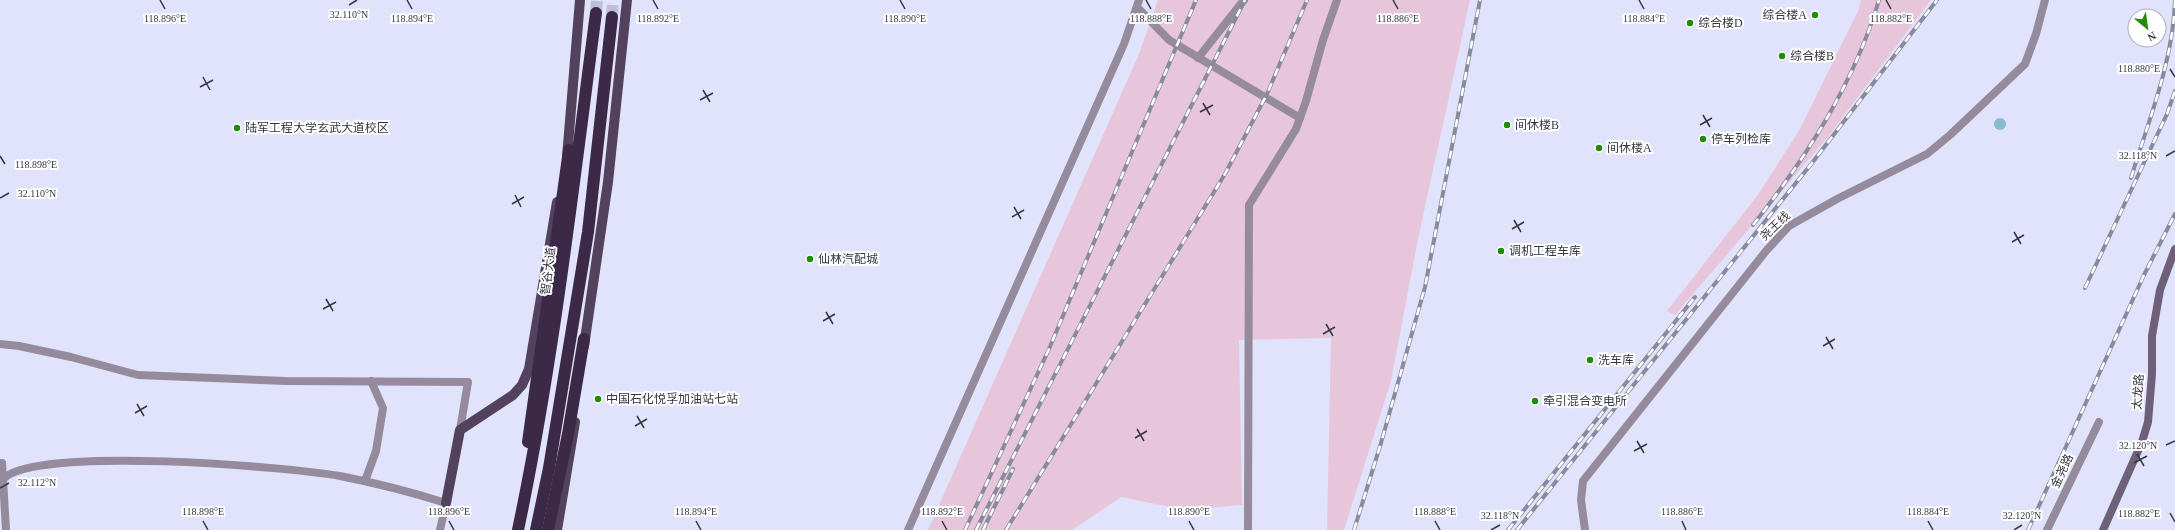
<svg xmlns="http://www.w3.org/2000/svg" width="2175" height="530" font-family="'Times New Roman','Noto Sans SC',serif">
  <rect width="100%" height="100%" fill="#e1e3fd"/>
  <g fill="#e7c6db">
    <path d="M1158 0H1470L1418 239 1391 381 1344 530H1327L1331 338 1239 340 1242 505 1185 510 1121 497 1072 530H928L1139 54Z"/>
    <path d="M1861 0H1931L1828 137 1675 315 1667 311 1757 196 1800 129 1858 11Z"/>
  </g>
  <circle fill="#88b9ce" cx="2000" cy="124" r="6"/>
  <g fill="none" stroke-linecap="round" stroke-linejoin="round">
    <g stroke="#bfc0d8" stroke-width="12" stroke-dasharray="12 6" stroke-linecap="butt">
      <path d="M596 13 597 0"/>
      <path d="M612 17 613 0"/>
    </g>
    <g stroke="#958b9c" stroke-width="8">
      <path d="M1137 7 1169 40 1300 118"/>
      <path d="M1198 58 1244 0"/>
      <path d="M0 344 19 346 71 357 138 375 285 381 468 382 460 430"/>
      <path d="M2 463 6 530"/>
      <path d="M3 479C35 445 288 467 340 476 376 483 411 492 446 503L440 530"/>
      <path d="M365 481 376 451 383 408 371 381"/>
      <path d="M908 530 1124 44 1139 0"/>
      <path d="M1248 530 1249 205 1296 129 1306 101 1323 40 1337 0"/>
      <path d="M1585 530 1581 500 1583 481 1766 251 1789 226 1837 199 1927 154 1950 135 2025 64 2036 34 2045 0"/>
      <path d="M2047 530 2099 422"/>
    </g>
    <path stroke="#6e6078" stroke-width="8" d="M2103 530 2142 442 2148 422 2152 374V336L2160 290 2175 249"/>
    <g stroke="#53425e" stroke-width="10">
      <path d="M567 157 580 0"/>
      <path d="M584 346 608 182 627 0"/>
      <path d="M446 503 460 430 513 395 522 385 529 369 557 202"/>
      <path d="M557 530 575 422"/>
    </g>
    <g stroke="#3c2948" stroke-width="12">
      <path d="M528 442 569 150"/>
      <path d="M518 530C554 359 573 186 596 13"/>
      <path d="M536 530 549 468 588 232 612 17"/>
      <path d="M548 530 568 434 584 339"/>
    </g>
    <defs>
      <g id="rail">
        <path d="M2131 178C2149 119 2173 62 2175 0"/>
        <path d="M1753 225C1806 158 1854 84 1879 0"/>
        <path d="M2085 288 2167 114 2175 91"/>
        <path d="M965 530 1049 349 1196 0"/>
        <path d="M976 530 1245 0"/>
        <path d="M983 530 1013 469"/>
        <path d="M1006 530 1225 174 1267 94 1307 0"/>
        <path d="M1354 530 1381 443 1425 287 1480 0"/>
        <path d="M1508 530 1695 297"/>
        <path d="M1517 530 1812 163 1937 0"/>
        <path d="M2028 530 2144 275 2175 214"/>
      </g>
    </defs>
    <use href="#rail" stroke="#898a9d" stroke-width="4"/>
    <use href="#rail" stroke="#fff" stroke-width="2.5" stroke-dasharray="8" stroke-linecap="butt"/>
  </g>
  <path fill="none" stroke="#353642" stroke-width="1.5" d="M160 0 165 9M407 0 412 9M653 0 658 9M900 0 905 9M1146 0 1151 9M1393 0 1398 9M1639 0 1644 9M1886 0 1891 9M349 5 357 0M2170 69 2175 77M203 77 210 90M200 87 213 80M703 90 710 102M700 100 713 93M1203 103 1210 115M1200 112 1213 105M1703 115 1710 127M1700 125 1712 118M0 156 5 164M2166 156 2175 151M515 195 521 207M0 198 9 193M512 204 524 197M1014 207 1021 219M1012 217 1024 210M1514 220 1521 232M1512 229 1524 222M2014 232 2021 244M2012 242 2024 235M326 299 333 311M323 309 336 302M826 312 833 324M823 321 835 314M1326 324 1333 336M1323 334 1335 327M1826 337 1833 349M1823 346 1835 339M137 404 144 416M135 413 147 406M637 416 644 428M635 426 647 419M1137 429 1144 441M1135 438 1147 431M1637 441 1644 453M2166 445 2175 441M1634 451 1647 444M2137 454 2144 466M2134 463 2147 456M0 488 9 483M2170 513 2175 522M203 521 208 530M449 521 454 530M696 521 701 530M942 521 947 530M1189 521 1194 530M1435 521 1440 530M1682 521 1686 530M1928 521 1933 530M1491 530 1500 525M2014 530 2022 525"/>
  <g fill="#228c09" stroke="#fff" stroke-width="1.5">
    <circle cx="1815" cy="15" r="4"/>
    <circle cx="1690" cy="23" r="4"/>
    <circle cx="1782" cy="56" r="4"/>
    <circle cx="1507" cy="125" r="4"/>
    <circle cx="237" cy="128" r="4"/>
    <circle cx="1703" cy="139" r="4"/>
    <circle cx="1599" cy="148" r="4"/>
    <circle cx="1501" cy="251" r="4"/>
    <circle cx="810" cy="259" r="4"/>
    <circle cx="1590" cy="360" r="4"/>
    <circle cx="598" cy="399" r="4"/>
    <circle cx="1535" cy="401" r="4"/>
  </g>
  <g text-anchor="middle" stroke-width="4" stroke-linejoin="round" paint-order="stroke">
    <g font-size="12" fill="#353642" stroke="#fff" text-anchor="start">
      <text x="1807" y="19" text-anchor="end">综合楼A</text>
      <text x="1698" y="27">综合楼D</text>
      <text x="1790" y="60">综合楼B</text>
      <text x="1515" y="129">间休楼B</text>
      <text x="245" y="132">陆军工程大学玄武大道校区</text>
      <text x="1711" y="143">停车列检库</text>
      <text x="1607" y="152">间休楼A</text>
      <text x="1509" y="255">调机工程车库</text>
      <text x="818" y="263">仙林汽配城</text>
      <text x="1598" y="364">洗车库</text>
      <text x="606" y="403">中国石化悦孚加油站七站</text>
      <text x="1543" y="405">牵引混合变电所</text>
    </g>
    <g font-size="12" fill="#353642" stroke="#fff">
      <text transform="translate(1775 226) rotate(-43)" y="4">尧王线</text>
      <text transform="translate(548 271) rotate(-83)" y="4">智谷大道</text>
      <text transform="translate(2138 392) rotate(-86)" y="4">太龙路</text>
      <text transform="translate(2062 471) rotate(-65)" y="4">金尧路</text>
    </g>
  </g>
  <g font-size="10" text-anchor="middle" fill="#353642" stroke="#fff" stroke-width="4" stroke-linejoin="round" paint-order="stroke">
    <text x="349" y="18">32.110°N</text>
    <text x="165" y="22">118.896°E</text>
    <text x="412" y="22">118.894°E</text>
    <text x="658" y="22">118.892°E</text>
    <text x="905" y="22">118.890°E</text>
    <text x="1151" y="22">118.888°E</text>
    <text x="1398" y="22">118.886°E</text>
    <text x="1644" y="22">118.884°E</text>
    <text x="1891" y="22">118.882°E</text>
    <text x="2139" y="72">118.880°E</text>
    <text x="2138" y="159">32.118°N</text>
    <text x="36" y="168">118.898°E</text>
    <text x="37" y="197">32.110°N</text>
    <text x="2138" y="449">32.120°N</text>
    <text x="37" y="486">32.112°N</text>
    <text x="203" y="515">118.898°E</text>
    <text x="449" y="515">118.896°E</text>
    <text x="696" y="515">118.894°E</text>
    <text x="942" y="515">118.892°E</text>
    <text x="1189" y="515">118.890°E</text>
    <text x="1435" y="515">118.888°E</text>
    <text x="1682" y="515">118.886°E</text>
    <text x="1928" y="515">118.884°E</text>
    <text x="2139" y="517">118.882°E</text>
    <text x="1500" y="519">32.118°N</text>
    <text x="2022" y="519">32.120°N</text>
  </g>
  <g transform="translate(2147 28) rotate(151)"><circle r="19" fill="#ffffff" stroke="#aeafb3"/>
  <path d="M0-3L7 15L0 10L-7 15Z" fill="#228c09"/>
  <text y="-6" font-size="11" font-weight="bold" text-anchor="middle" fill="#353642">N</text>
  </g>
</svg>
